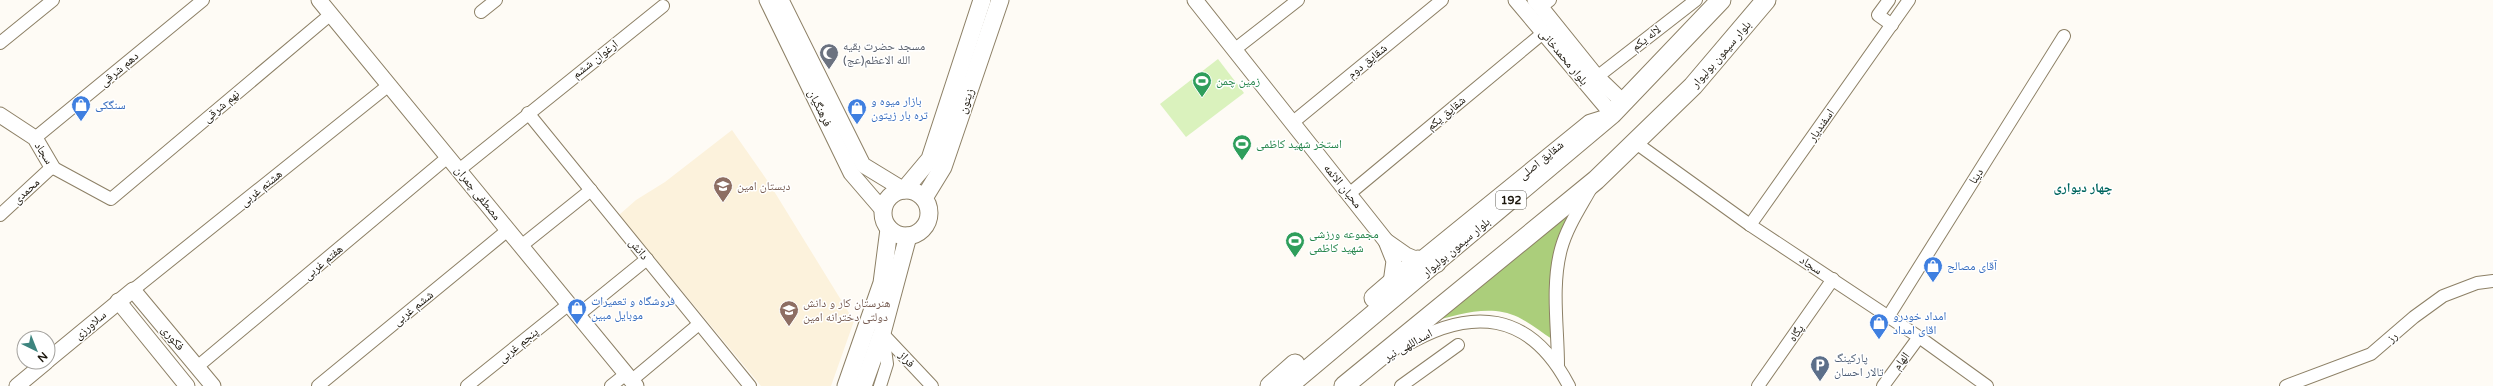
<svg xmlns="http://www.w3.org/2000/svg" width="2493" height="386" font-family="'Varela Round','Noto Naskh Arabic',sans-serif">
  <rect width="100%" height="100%" fill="#fefbf5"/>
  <path fill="#fcf2dc" d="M732 130 769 183 854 321 831 386H761L619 215 636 200 665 182Z"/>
  <path fill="#daf2bd" d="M1218 59 1244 93 1186 137 1160 104Z"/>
  <path fill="#abce7b" d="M1578 204C1545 246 1549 289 1552 339 1541 332 1530 323 1518 317 1491 304 1458 314 1432 322Z"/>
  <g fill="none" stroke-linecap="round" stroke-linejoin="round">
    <defs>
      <g id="minor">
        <path d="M1889 0 1878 15 1892 25"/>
        <path d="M1541 7 1550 0"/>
        <path d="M481 12 496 0"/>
        <path d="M0 43 53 0"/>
        <path d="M1234 50 1298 0"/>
        <path d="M1597 77 1696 0"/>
        <path d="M528 113 750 386"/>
        <path d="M1292 123 1442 0"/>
        <path d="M35 138 203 0"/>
        <path d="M1636 143 1750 225 1919 337 1987 386"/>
        <path d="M459 170 663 6"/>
        <path d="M1349 194 1543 33"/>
        <path d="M0 215 52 167 111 199 331 14"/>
        <path d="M1750 225 1909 0"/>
        <path d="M521 246 591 190"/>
        <path d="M1418 260 1589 121 1605 116"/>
        <path d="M133 290 389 85"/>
        <path d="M578 315 647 259"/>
        <path d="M1888 317 2064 36"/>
        <path d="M882 333 932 386"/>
        <path d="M1403 347C1471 306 1530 311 1569 386"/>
        <path d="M1558 365C1558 328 1551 286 1561 249 1567 227 1580 208 1591 188"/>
        <path d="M197 367 448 157"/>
        <path d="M632 380 699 324"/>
        <path d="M318 386 508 230"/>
        <path d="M467 386 569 304"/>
        <path d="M611 386 626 374"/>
        <path d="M880 386 887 364 883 334"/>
        <path d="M1401 386 1458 345"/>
        <path d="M1758 386 1833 279"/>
        <path d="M1883 386 1919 337"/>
        <path d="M2286 386 2371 354 2414 317 2443 296 2477 283 2493 281"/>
      </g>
      <g id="tertiary">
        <path d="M319 0 636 386"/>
        <path d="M767 0 851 173 882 209"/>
        <path d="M781 0 863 165 904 190"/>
        <path d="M1195 0 1386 241 1394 261 1391 283"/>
        <path d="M1516 0 1612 114"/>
        <path d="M1535 0 1597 77 1623 102"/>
        <path d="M0 115 35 138 52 167"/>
        <path d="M1386 241 1406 255 1418 260"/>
        <path d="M118 301 187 386"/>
        <path d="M48 360 133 290 213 386"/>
        <path d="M17 386 46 362"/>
      </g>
      <g id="secondary">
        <circle cx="906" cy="213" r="23"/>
        <path d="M904 190 930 159 982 0"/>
        <path d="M924 198 943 167 1000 0"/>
        <path d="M846 386 882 283 889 229"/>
        <path d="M863 386 882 333 908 236"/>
      </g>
      <g id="primary">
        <path d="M1374 298 1418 260 1436 263"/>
        <path d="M1270 386 1295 364"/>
        <path d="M1288 386 1612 114 1721 0"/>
        <path d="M1344 386 1596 180 1693 86 1766 0"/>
      </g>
    </defs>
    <use href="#minor" stroke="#8d8066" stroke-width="14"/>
    <use href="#tertiary" stroke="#8d8066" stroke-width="17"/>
    <use href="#secondary" stroke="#8d8066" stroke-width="19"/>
    <use href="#primary" stroke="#8d8066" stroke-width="21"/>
    <use href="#minor" stroke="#fff" stroke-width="12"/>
    <use href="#tertiary" stroke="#fff" stroke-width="15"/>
    <use href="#secondary" stroke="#fff" stroke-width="17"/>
    <use href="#primary" stroke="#fff" stroke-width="19"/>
  </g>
  <defs>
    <symbol id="mosque-pin" viewBox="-11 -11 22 30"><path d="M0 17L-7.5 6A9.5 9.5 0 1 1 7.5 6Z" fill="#6b7280" stroke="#fff"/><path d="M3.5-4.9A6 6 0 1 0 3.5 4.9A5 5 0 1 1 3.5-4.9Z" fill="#fff"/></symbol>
    <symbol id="stadium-pin" viewBox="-11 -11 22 30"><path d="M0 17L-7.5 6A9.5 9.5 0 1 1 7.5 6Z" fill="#2e9e5b" stroke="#fff"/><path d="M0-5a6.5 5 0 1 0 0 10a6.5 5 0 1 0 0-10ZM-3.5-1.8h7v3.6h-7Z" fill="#fff"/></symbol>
    <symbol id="shop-pin" viewBox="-11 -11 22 30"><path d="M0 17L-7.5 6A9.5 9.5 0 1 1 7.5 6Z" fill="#3f7fe0" stroke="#fff"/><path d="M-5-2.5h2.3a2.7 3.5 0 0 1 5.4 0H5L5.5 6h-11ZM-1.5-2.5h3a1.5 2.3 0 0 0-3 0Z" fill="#fff"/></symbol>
    <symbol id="school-pin" viewBox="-11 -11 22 30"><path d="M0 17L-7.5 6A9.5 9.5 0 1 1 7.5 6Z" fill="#8d6e63" stroke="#fff"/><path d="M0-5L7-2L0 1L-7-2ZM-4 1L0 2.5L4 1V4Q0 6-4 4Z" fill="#fff"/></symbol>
    <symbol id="parking-pin" viewBox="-11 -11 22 30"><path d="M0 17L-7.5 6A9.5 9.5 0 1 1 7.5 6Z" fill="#5c6f8a" stroke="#fff"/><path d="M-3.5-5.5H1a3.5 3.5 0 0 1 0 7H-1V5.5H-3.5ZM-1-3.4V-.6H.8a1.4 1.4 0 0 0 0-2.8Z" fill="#fff"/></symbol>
  </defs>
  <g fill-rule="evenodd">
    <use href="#mosque-pin" x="818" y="42" width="22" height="30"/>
    <use href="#stadium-pin" x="1191" y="70" width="22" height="30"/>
    <use href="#shop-pin" x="70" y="94" width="22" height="30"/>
    <use href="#shop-pin" x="846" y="97" width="22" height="30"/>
    <use href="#stadium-pin" x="1231" y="133" width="22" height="30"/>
    <use href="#school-pin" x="712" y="175" width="22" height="30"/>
    <use href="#stadium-pin" x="1284" y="230" width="22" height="30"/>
    <use href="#shop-pin" x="1922" y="255" width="22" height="30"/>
    <use href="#shop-pin" x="566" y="297" width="22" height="30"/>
    <use href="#school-pin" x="778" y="299" width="22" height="30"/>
    <use href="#shop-pin" x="1868" y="312" width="22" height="30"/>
    <use href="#parking-pin" x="1809" y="354" width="22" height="30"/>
  </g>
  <g text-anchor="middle" stroke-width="3" stroke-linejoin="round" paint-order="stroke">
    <rect fill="#fff" stroke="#5f5c55" stroke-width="1" x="1496" y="191" width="30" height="18" rx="3"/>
    <g font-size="11" font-weight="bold" fill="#1b160c">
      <text x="1511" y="204">192</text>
    </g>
    <g font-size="12" fill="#1b160c" stroke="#fff">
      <text transform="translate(1646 38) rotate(-38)" y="4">لاله یکم</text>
      <text transform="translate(1721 54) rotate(-49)" y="4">بلوار سیمون بولیوار</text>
      <text transform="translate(1564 57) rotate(50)" y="4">بلوار محمدخانی</text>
      <text transform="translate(595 59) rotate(-38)" y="4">ارغوان ششم</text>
      <text transform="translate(1367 61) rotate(-39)" y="4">شقایق دوم</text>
      <text transform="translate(119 69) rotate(-40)" y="4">دهم شرقی</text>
      <text transform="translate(966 101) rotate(-71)" y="4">زیتون</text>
      <text transform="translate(221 106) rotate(-40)" y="4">نهم شرقی</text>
      <text transform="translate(820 108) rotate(64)" y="4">فرهنگیان</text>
      <text transform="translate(1446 113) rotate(-40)" y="4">شقایق یکم</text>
      <text transform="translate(1821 125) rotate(-55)" y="4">اسفندیار</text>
      <text transform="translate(44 153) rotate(57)" y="4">سجاد</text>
      <text transform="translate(1541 160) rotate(-39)" y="4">شقایق اصلی</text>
      <text transform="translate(1976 176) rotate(-58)" y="4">دینا</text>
      <text transform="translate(1343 186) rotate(51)" y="4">محبان الائمه</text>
      <text transform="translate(261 188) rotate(-39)" y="4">هشتم غربی</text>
      <text transform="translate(26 191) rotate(-43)" y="4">محمدی</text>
      <text transform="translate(478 193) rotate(51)" y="4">مصطفی چمران</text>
      <text transform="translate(1456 247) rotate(-40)" y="4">بلوار سیمون بولیوار</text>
      <text transform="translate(639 249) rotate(51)" y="4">دانش</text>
      <text transform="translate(323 262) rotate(-40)" y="4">هفتم غربی</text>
      <text transform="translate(1811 265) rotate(33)" y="4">سجاد</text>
      <text transform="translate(413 308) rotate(-39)" y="4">ششم غربی</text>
      <text transform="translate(90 325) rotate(-40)" y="4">سلاورزی</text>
      <text transform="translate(1796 333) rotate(-55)" y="4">پگاه</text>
      <text transform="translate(2392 337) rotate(-43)" y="4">رز</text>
      <text transform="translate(173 338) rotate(50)" y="4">فکوری</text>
      <text transform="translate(518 345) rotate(-39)" y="4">پنجم غربی</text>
      <text transform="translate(1408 345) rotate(-29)" y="4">اسداللهی نیر</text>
      <text transform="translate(907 359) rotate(47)" y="4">فراز</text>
      <text transform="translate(1901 361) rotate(-53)" y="4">الهام</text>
    </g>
    <g font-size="12" fill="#5b616d" stroke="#fff" text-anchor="start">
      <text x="843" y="50">مسجد حضرت بقیه<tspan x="843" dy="14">الله الاعظم(عج)</tspan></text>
    </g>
    <g font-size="12" fill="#27864d" stroke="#fff" text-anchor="start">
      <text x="1216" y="85">زمین چمن</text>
      <text x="1256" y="148">استخر شهید کاظمی</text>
      <text x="1309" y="238">مجموعه ورزشی<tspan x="1309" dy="14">شهید کاظمی</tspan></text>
    </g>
    <g font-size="12" fill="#366cbe" stroke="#fff" text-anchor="start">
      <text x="871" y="105">بازار میوه و<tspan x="871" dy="14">تره بار زیتون</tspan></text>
      <text x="95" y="109">سنگکی</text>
      <text x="1947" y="270">آقای مصالح</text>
      <text x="591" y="305">فروشگاه و تعمیرات<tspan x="591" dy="14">موبایل مبین</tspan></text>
      <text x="1893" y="320">امداد خودرو<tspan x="1893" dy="14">اقای امداد</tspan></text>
    </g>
    <g font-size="12" fill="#785e54" stroke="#fff" text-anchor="start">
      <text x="737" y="190">دبستان امین</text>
      <text x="803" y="307">هنرستان کار و دانش<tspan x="803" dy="14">دولتی دخترانه امین</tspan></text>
    </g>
    <g font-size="12" fill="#4e5e75" stroke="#fff" text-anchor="start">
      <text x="1834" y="362">پارکینگ<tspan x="1834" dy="14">تالار احسان</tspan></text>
    </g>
    <g font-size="13" font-weight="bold" fill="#00665f" stroke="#fff">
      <text x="2083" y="192">چهار دیواری</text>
    </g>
  </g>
  <g transform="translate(36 350) rotate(137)"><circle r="19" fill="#ffffff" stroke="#a4a29e"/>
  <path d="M0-3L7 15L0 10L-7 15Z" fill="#3d847e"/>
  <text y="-6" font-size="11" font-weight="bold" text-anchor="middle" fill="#1b160c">N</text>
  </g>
</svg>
